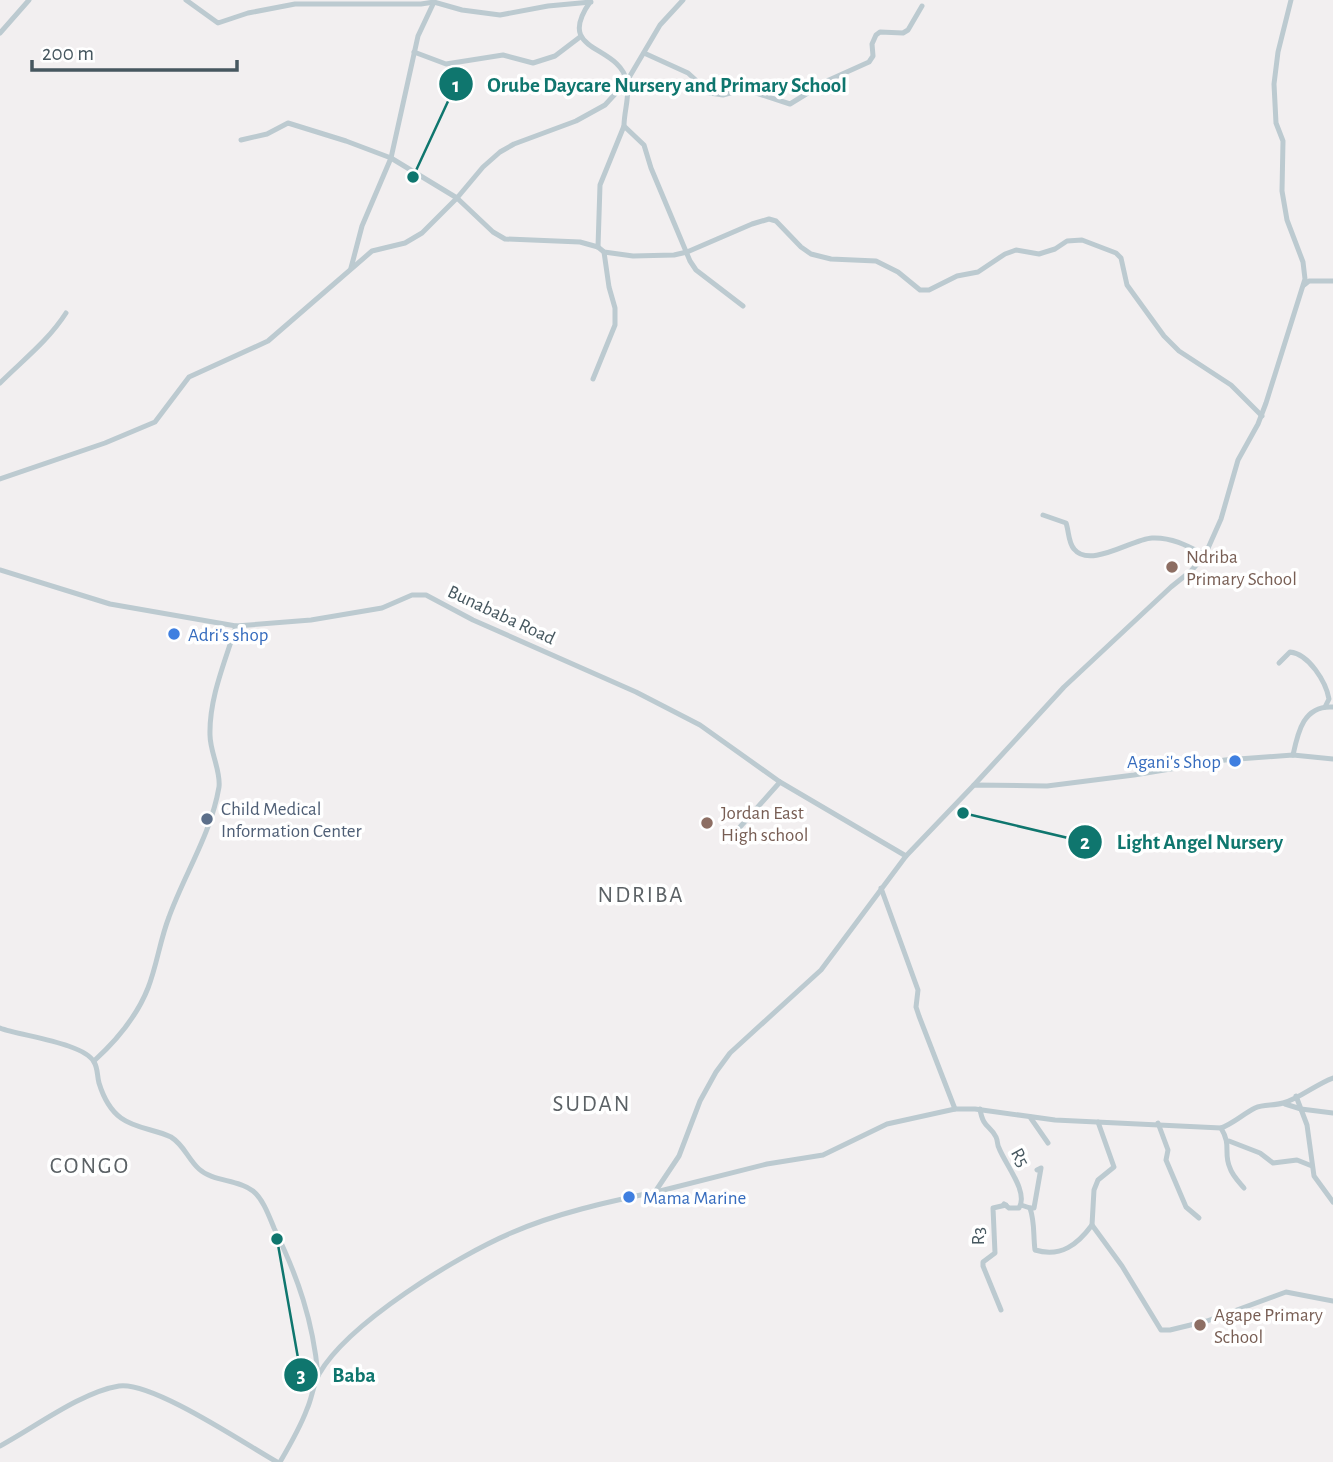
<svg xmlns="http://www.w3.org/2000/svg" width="1333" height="1462" font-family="'Alegreya Sans',sans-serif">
  <rect width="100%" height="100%" fill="#f2eff0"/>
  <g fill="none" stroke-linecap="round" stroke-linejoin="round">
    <g stroke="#bccad0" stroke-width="5">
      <path d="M186 0 218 23 248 13 295 4H421L434 2 462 10 500 15 548 6 591 2"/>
      <path d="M590 2C554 54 619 43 627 82 630 96 624 111 624 126L644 145 651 168 690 261 696 270 743 306"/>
      <path d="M0 33 29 0"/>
      <path d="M414 52 446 64 503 55 533 63 555 56 580 37"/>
      <path d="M644 53 688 73 710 93 723 95 744 89 790 104 829 80 869 62 873 56 872 44 876 35 880 32 903 33 908 30 922 6"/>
      <path d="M241 140 267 134 288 123 346 141 391 158 457 198 493 232 505 239 580 242 598 247 604 252 633 256 674 255 687 252 752 224 769 219 776 221 801 247 811 254 831 259 876 261 898 272 920 290H929L957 276 978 272 1005 254 1016 250 1039 254 1055 249 1067 241 1082 240 1116 253 1121 258 1127 285 1164 336 1179 351 1231 385 1262 416"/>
      <path d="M598 247 600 185 624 126"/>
      <path d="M351 268 362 226 391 158 418 36 434 2"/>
      <path d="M1304 285 1309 281H1333"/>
      <path d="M593 379 615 325V308L609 287 604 252"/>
      <path d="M0 383C23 360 48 341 66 313"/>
      <path d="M0 479 105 443 155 422 189 377 268 341 372 251 405 243 422 233 457 198 483 167 500 152 514 144 576 121 605 105 627 81 660 25 683 0"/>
      <path d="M1043 515 1066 523C1069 531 1068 542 1074 549 1090 569 1132 539 1152 538 1172 537 1188 546 1205 555"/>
      <path d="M0 570 110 604 236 626 311 620 382 608 412 595H426L473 620 636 692 700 725 780 782 906 856"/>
      <path d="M1279 663 1290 652C1309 654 1326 682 1329 699L1325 707"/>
      <path d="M1293 755C1298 731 1304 705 1333 707"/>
      <path d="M974 785 1064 687 1171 587 1191 571 1205 555 1221 519 1238 460 1258 424 1266 403 1305 279 1303 262 1287 220 1282 191 1283 141 1276 123 1274 84 1278 52 1291 0"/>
      <path d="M740 827 780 782"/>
      <path d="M881 888 918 990 916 1007 919 1016 955 1109"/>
      <path d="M0 1028C21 1036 84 1043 94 1062 98 1068 97 1076 99 1083 103 1096 110 1110 121 1118 136 1129 155 1129 171 1137 184 1145 188 1159 199 1169 213 1182 238 1179 253 1191 263 1199 269 1216 274 1228 298 1277 313 1321 318 1375"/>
      <path d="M94 1061C116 1041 137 1016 148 988 157 965 160 940 169 917 185 873 211 834 219 787 221 771 210 752 210 735 209 698 225 662 236 626"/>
      <path d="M1296 1096 1307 1125 1314 1176 1333 1202"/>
      <path d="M1285 1104 1301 1109 1333 1113"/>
      <path d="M980 1109C983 1128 990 1125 996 1137 998 1141 997 1145 999 1148 1005 1164 1029 1192 1019 1208H1009L1004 1204"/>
      <path d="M1030 1117 1048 1143"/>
      <path d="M1098 1122 1114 1167 1098 1180 1094 1190 1092 1225 1122 1266 1161 1330H1170L1207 1321 1286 1292 1333 1301"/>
      <path d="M1158 1123 1168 1150 1166 1160 1186 1207 1199 1218"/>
      <path d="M1221 1128C1232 1146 1223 1153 1230 1168 1232 1175 1239 1182 1244 1188"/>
      <path d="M1229 1141 1260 1153 1273 1163 1297 1160 1312 1166"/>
      <path d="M656 1192 767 1164 823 1155 887 1124 955 1109H975L1055 1120 1221 1128C1234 1123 1243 1114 1255 1108 1264 1104 1273 1106 1283 1103 1299 1099 1316 1084 1333 1078"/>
      <path d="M1021 1205 1030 1208C1035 1223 1033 1234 1035 1250 1061 1258 1078 1244 1092 1225"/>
      <path d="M1030 1208H1034L1041 1168 1037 1170"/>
      <path d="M1001 1310 983 1266V1262L995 1253 993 1208 1006 1205"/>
      <path d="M0 1446C34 1428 81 1392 119 1386 152 1381 245 1444 277 1462"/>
      <path d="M280 1462C290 1445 300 1428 307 1409 312 1398 313 1385 319 1374 348 1323 457 1256 511 1233 557 1213 607 1202 655 1192L679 1156 700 1101 716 1072 730 1053 821 970 906 856 974 785 1047 786 1134 775 1225 760 1293 755 1333 759"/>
    </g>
  </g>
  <g fill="#8d6e63" stroke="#fff" stroke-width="2.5">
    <circle cx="1172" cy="567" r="7"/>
    <circle cx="707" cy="823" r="7"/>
    <circle cx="1200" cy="1325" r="7"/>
  </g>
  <g fill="#3f7fe0" stroke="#fff" stroke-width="2.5">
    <circle cx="174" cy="634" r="7"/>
    <circle cx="1235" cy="761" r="7"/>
    <circle cx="629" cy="1197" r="7"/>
  </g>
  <circle fill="#5c6f8a" stroke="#fff" stroke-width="2.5" cx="207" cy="819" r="7"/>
  <g text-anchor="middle" stroke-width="7" stroke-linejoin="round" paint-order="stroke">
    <g font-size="19" fill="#785e54" stroke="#fff" text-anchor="start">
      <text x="1186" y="563">Ndriba<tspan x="1186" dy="22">Primary School</tspan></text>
      <text x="721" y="819">Jordan East<tspan x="721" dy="22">High school</tspan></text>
      <text x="1214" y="1321">Agape Primary<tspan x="1214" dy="22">School</tspan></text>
    </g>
    <g font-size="19" fill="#46575f" stroke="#fff">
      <text transform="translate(502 614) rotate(25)" y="7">Bunababa Road</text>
      <text transform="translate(1021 1157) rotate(61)" y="7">R5</text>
      <text transform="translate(977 1236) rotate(-90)" y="7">R3</text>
    </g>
    <g font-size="19" fill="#366cbe" stroke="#fff" text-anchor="start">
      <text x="188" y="641">Adri's shop</text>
      <text x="1221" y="768" text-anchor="end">Agani's Shop</text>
      <text x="643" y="1204">Mama Marine</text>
    </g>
    <g font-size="19" fill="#4e5e75" stroke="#fff" text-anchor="start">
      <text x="221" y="815">Child Medical<tspan x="221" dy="22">Information Center</tspan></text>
    </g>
    <g font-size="23" letter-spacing="2" fill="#5b6165" stroke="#fff">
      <text x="641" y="902">NDRIBA</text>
      <text x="592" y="1111">SUDAN</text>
      <text x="90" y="1173">CONGO</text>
    </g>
  </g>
  <path fill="none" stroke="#0f766e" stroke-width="2.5" d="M413 177L456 84M963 813L1085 842M277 1239L301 1375"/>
  <g fill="#0f766e" stroke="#fff" stroke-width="2.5">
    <circle cx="413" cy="177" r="7"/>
    <circle cx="963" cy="813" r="7"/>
    <circle cx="277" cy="1239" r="7"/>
    <circle cx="456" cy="84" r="18"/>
    <circle cx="1085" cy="842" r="18"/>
    <circle cx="301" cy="1375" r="18"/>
  </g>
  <g font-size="21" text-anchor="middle" font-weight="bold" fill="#fff">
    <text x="456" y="92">1</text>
    <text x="1085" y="849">2</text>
    <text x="301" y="1382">3</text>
  </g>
  <g font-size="21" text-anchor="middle" font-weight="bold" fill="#0f766e" stroke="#fff" stroke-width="7" stroke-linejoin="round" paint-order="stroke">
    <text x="667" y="92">Orube Daycare Nursery and Primary School</text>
    <text x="1200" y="849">Light Angel Nursery</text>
    <text x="354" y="1382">Baba</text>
  </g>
  <path d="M32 60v10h205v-10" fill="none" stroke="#46575f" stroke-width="3.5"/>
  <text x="42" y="60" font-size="21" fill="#46575f" stroke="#ffffff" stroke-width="5" paint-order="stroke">200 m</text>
</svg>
